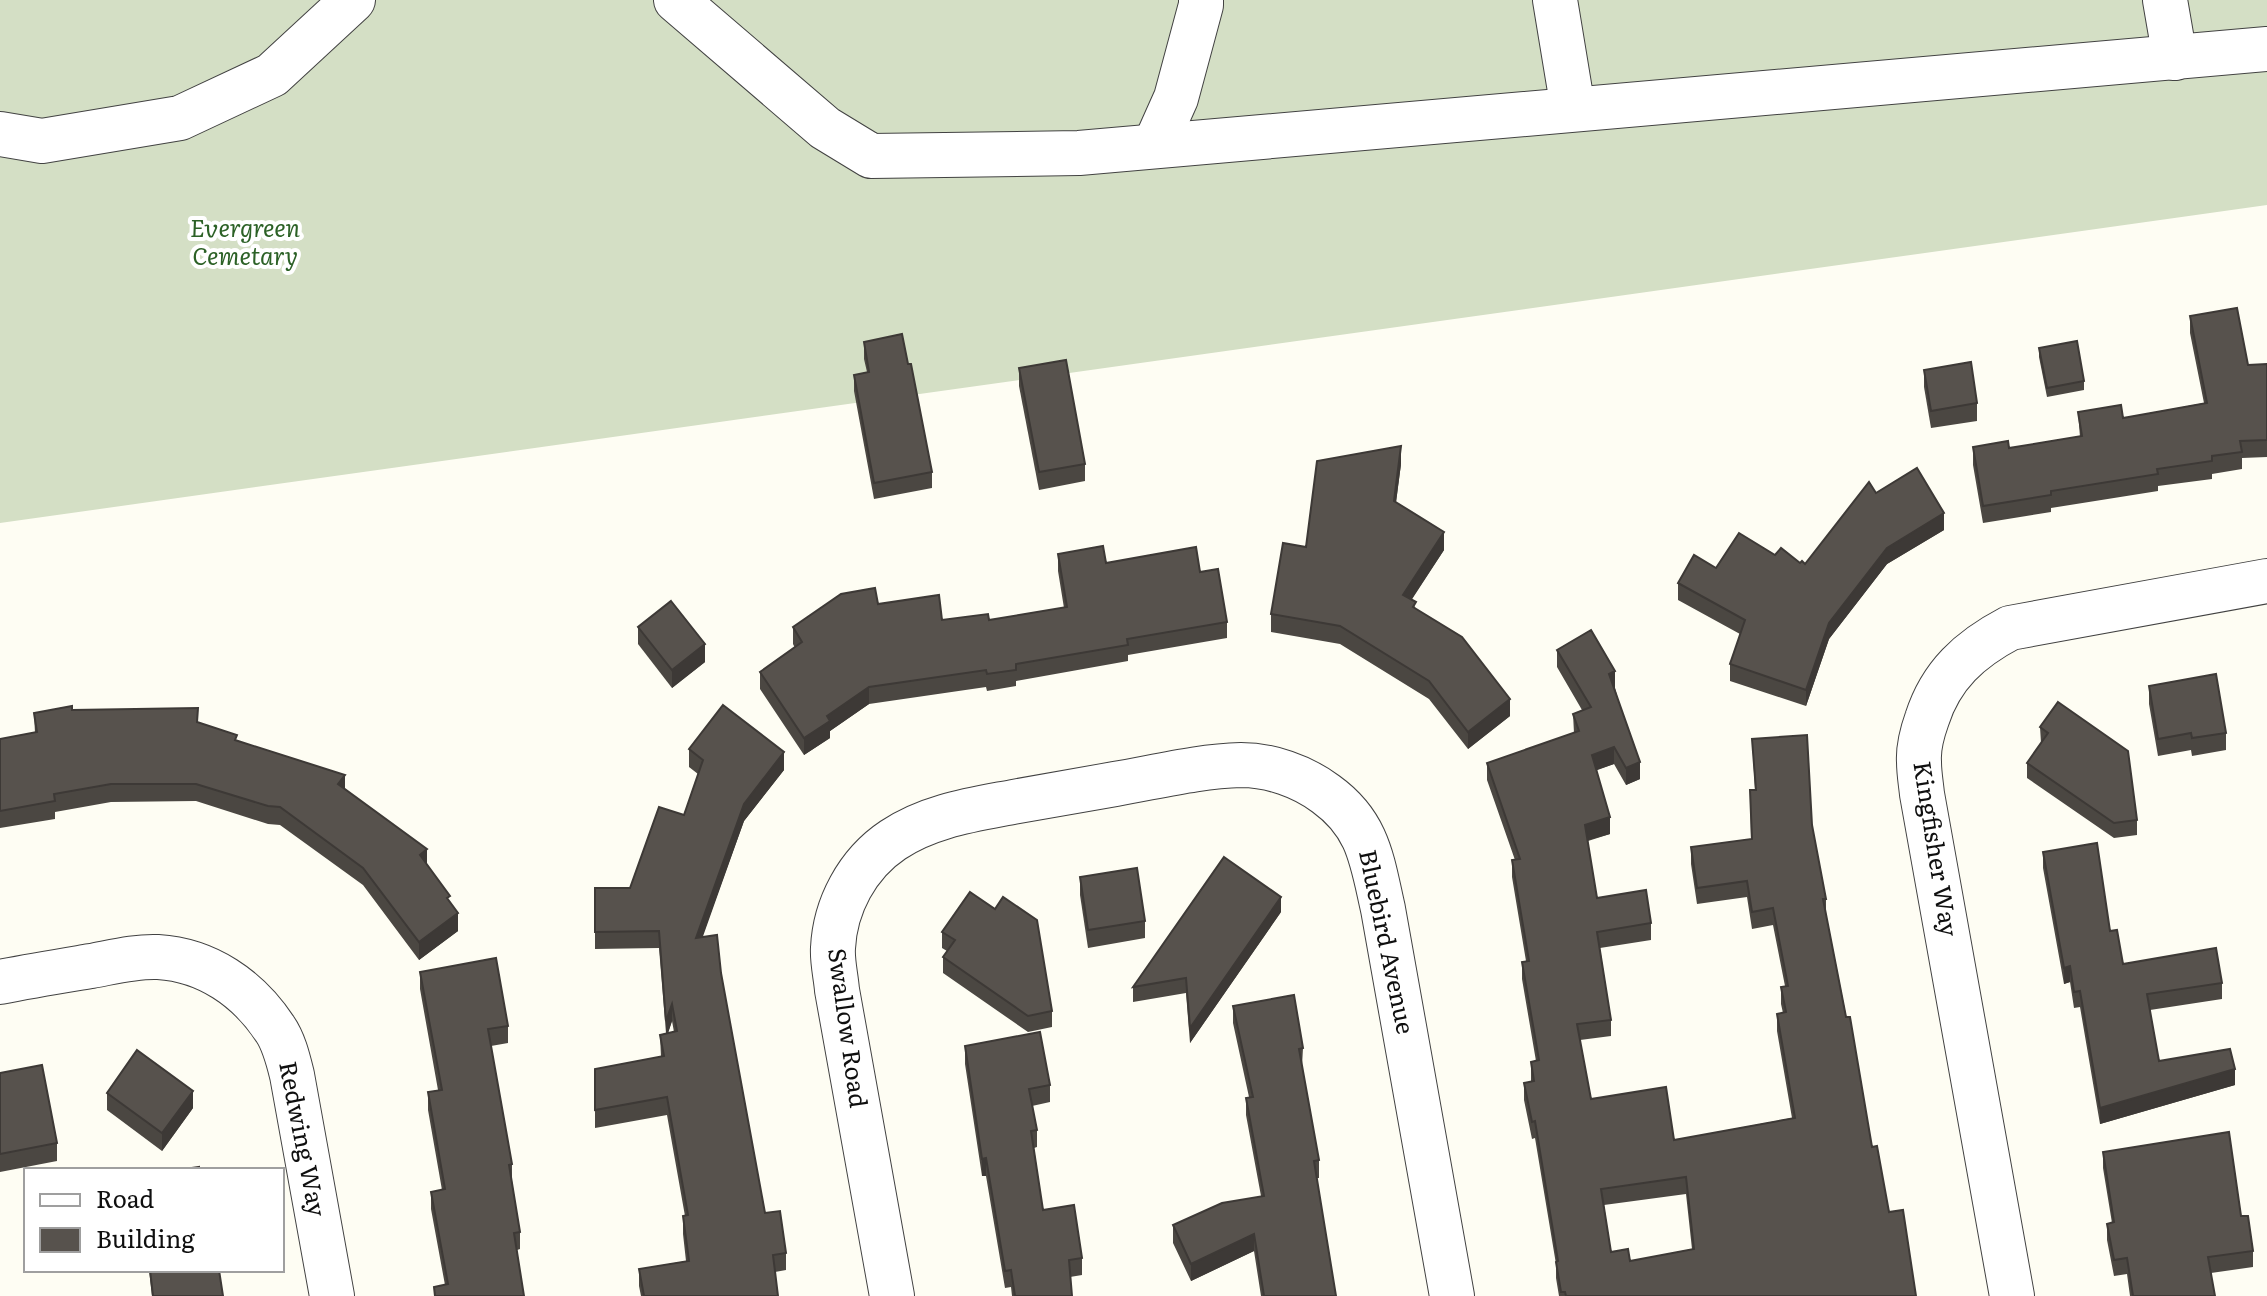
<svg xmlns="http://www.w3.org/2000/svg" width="2267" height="1296" font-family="Literata,serif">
  <rect width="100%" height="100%" fill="#fefdf3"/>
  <path fill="#d4dfc5" d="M0 0H2267V205L0 523Z"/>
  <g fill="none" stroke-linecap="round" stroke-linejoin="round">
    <defs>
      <g id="minor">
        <path d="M676 0 825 128 871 156 1079 153 2267 49"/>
        <path d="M1555 0 1573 109"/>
        <path d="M2165 0 2175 58"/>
        <path d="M0 134 42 141 180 118 272 75 353 0"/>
        <path d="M1155 145 1176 98 1201 5V0"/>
        <path d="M0 982C30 976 61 971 91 966 113 962 136 956 158 957 207 960 248 988 275 1029 284 1042 288 1059 292 1075L332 1296"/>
        <path d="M892 1296 837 990C836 977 832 961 833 948 835 906 857 864 893 840 929 816 971 810 1013 802 1047 796 1081 790 1115 784 1156 777 1199 766 1241 765 1270 765 1302 776 1326 794 1369 825 1372 861 1383 909L1452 1296"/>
        <path d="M2012 1296 1922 794C1921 784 1919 773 1919 762 1918 747 1922 733 1927 719 1941 675 1970 649 2010 628L2267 581"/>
      </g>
    </defs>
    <use href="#minor" stroke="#424242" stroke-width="46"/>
    <use href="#minor" stroke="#fff" stroke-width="44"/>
  </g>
  <g fill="#4b4742" fill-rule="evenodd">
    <path d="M2190 316 2248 365 2267 364V457L2242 458V469L2212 474V479L2158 486V491L2051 508V512L1983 523 1973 465V447L2009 448 2080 437 2078 412 2123 418 2204 403 2190 333Z"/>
    <path d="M864 342 932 472V488L874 499 854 391V375L867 372 864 359Z"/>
    <path d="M2039 348 2084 381V390L2047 397 2039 357Z"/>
    <path d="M1019 368 1085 464V481L1039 490 1019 386Z"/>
    <path d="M1924 370 1977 403V421L1931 428 1924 387Z"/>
    <path d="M1401 464 1396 502 1444 550 1411 600 1416 609 1510 716 1468 749 1429 699 1340 644 1271 632V614L1306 547Z"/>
    <path d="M1876 493 1944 530 1887 564 1829 639 1806 706 1730 681V664L1740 634 1678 600V583L1716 568 1775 555 1805 564Z"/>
    <path d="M1058 554 1106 563 1200 572 1227 622V638L1128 655V661L1016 681V686L987 691 986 687 869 704 830 731V738L804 755 760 689V672L795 648 793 644V627L878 604 942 620H989L1064 608 1058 571Z"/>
    <path d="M638 627 705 662 672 688 638 644Z"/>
    <path d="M1557 650 1615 688 1640 779 1626 785 1614 764 1596 770 1610 834 1588 841 1597 898 1651 923V940L1600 948 1611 1020V1036L1580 1040 1591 1099 1674 1140 1792 1118 1777 1031V1014L1783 1013 1781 1004V987L1785 986 1773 925 1752 929 1747 897 1697 904 1691 864V847L1751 839 1750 790H1755L1752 739 1812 825 1826 899V913L1872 1147 1889 1212 1916 1296H1559L1556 1278V1264L1535 1138 1532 1139 1524 1100V1083L1531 1082V1062L1536 1061 1522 979V962L1526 961 1512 877V860H1515L1487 780V763L1574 733 1573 714 1582 710 1557 667ZM1686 1194 1692 1249 1630 1261 1611 1252 1604 1205Z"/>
    <path d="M2149 686 2226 733V750L2192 756 2191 750 2158 756 2149 704Z"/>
    <path d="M2058 702 2137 820V835L2114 838 2027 778V763L2041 743 2040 727Z"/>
    <path d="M72 710 198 723 345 789 427 865 450 903 458 931 419 960 363 885 280 825 268 824 196 801 111 802 55 812V819L0 828V739L35 733 34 713Z"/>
    <path d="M689 749 784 770 744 821 702 937 721 973 765 1213 786 1253V1270L775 1272 778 1296H641L639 1286V1269L686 1261 683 1234V1216H685L667 1115 595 1128V1069L661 1057 660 1035 666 1033 659 948 595 949V888H630L684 815 698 774 689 767ZM672 1021 674 1032 668 1033Z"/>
    <path d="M2043 852 2110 931 2123 964 2222 983V999L2150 1010 2159 1061 2235 1085 2100 1124 2080 1007 2074 1008 2070 982 2064 984 2043 868Z"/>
    <path d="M1080 877 1145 921V938L1088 948 1080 895Z"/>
    <path d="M970 892 1052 1011V1027L1028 1032 943 973V957L947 951 942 948V932Z"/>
    <path d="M1281 912 1190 1043 1186 993 1133 1002V987Z"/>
    <path d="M420 972 508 1026V1043L491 1046 512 1164V1181L520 1232V1249L517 1250 524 1296H434V1287L445 1285 431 1209V1192L442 1190 428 1110V1092L438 1090 420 989Z"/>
    <path d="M1233 1006 1303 1048 1302 1066 1319 1160V1178H1317L1336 1296H1261L1254 1251 1191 1281 1173 1243V1225L1261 1196 1246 1115V1098L1249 1097 1233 1023Z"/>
    <path d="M965 1046 1050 1085V1102L1032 1106 1037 1130V1147L1034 1148 1043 1210 1082 1258V1275L1070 1277 1072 1296H1012L1011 1287 1005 1288 986 1176H982L965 1064Z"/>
    <path d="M0 1073 57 1143V1161L0 1172Z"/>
    <path d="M107 1093 193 1108 162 1151 107 1110Z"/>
    <path d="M2103 1152 2241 1216 2253 1251V1267L2211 1273 2215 1296H2130L2127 1274 2114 1276 2107 1240V1224L2112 1223 2103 1168Z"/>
    <path d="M149 1270H219L223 1296H152Z"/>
  </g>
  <g fill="#3d3936">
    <path d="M1401 446V464L1394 518V501Z"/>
    <path d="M1944 513V530L1887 564 1829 639 1806 706V690L1829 623 1887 548Z"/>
    <path d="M1444 532V550L1403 613V595Z"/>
    <path d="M705 644V662L672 688V670Z"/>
    <path d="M1615 671V688L1609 691V674Z"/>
    <path d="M869 687V704L830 731V738L804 755V738L827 716Z"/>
    <path d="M1510 699V716L1468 749V732Z"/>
    <path d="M1614 747V764L1592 772V755Z"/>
    <path d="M784 752V770L744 821 696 956V938L744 804Z"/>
    <path d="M1640 762V779L1626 785V768Z"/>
    <path d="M345 775V793L338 784Z"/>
    <path d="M1610 817V834L1585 841V825Z"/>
    <path d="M427 849V867L420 855Z"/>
    <path d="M1281 897V912L1190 1043V1028Z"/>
    <path d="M458 913V931L419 960V942Z"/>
    <path d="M2070 966V982L2064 984V968Z"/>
    <path d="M672 1004V1021L666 1039V1021Z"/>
    <path d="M2235 1069V1085L2100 1124V1108Z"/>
    <path d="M193 1091V1108L162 1151V1133Z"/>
    <path d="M986 1158V1176H982V1159Z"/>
    <path d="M1254 1234V1251L1191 1281V1264Z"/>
  </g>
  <g fill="#57524d" stroke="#3d3936" stroke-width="2" fill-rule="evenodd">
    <path d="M2237 308 2248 365 2267 364V440L2240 441 2242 452 2212 456V461L2157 469 2158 474 2051 491V495L1983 506 1973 447 2008 441 2009 448 2082 436 2078 412 2121 405 2123 418 2207 403 2190 316Z"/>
    <path d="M902 334 908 364H911L932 472 874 483 854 375 869 372 864 342Z"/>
    <path d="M2077 341 2084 381 2047 388 2039 348Z"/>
    <path d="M1066 360 1085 464 1039 472 1019 368Z"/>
    <path d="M1971 362 1977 403 1931 411 1924 370Z"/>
    <path d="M1401 446 1394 501 1444 532 1403 595 1416 602 1413 607 1462 637 1510 699 1468 732 1429 681 1340 626 1271 614 1283 543 1306 547 1317 461Z"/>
    <path d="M1917 468 1944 513 1887 548 1829 623 1806 690 1730 664 1745 620 1678 583 1694 555 1716 568 1739 533 1775 555 1781 548 1800 563 1802 561 1805 564 1869 482 1876 493Z"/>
    <path d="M1103 546 1106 563 1196 547 1200 572 1218 569 1227 622 1127 639 1128 645 1016 664V670L987 674 986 670 869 687 827 716 830 721 804 738 760 672 802 642 793 627 841 594 875 588 878 604 939 595 942 620 988 614 989 620 1067 607 1058 554Z"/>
    <path d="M671 601 705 644 672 670 638 627Z"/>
    <path d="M1591 630 1615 671 1609 674 1640 762 1626 768 1614 747 1592 755 1610 817 1585 825 1597 898 1646 890 1651 923 1597 932 1611 1020 1577 1024 1591 1099 1666 1087 1674 1140 1795 1118 1777 1014 1786 1012 1781 987 1788 986 1773 908 1752 912 1747 881 1697 888 1691 847 1752 839 1750 790H1756L1752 739 1807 735 1812 825 1826 899H1823L1846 1017H1850L1872 1147 1877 1146 1889 1212 1903 1210 1916 1296H1566L1565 1292H1561L1556 1262 1558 1261 1535 1121 1532 1122 1524 1083 1534 1081 1531 1062 1539 1060 1522 962 1529 961 1512 860 1520 859 1487 763 1579 731 1573 714 1591 707 1557 650ZM1686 1177 1694 1249 1630 1261 1628 1249 1611 1252 1601 1189Z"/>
    <path d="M2216 674 2226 733 2192 738 2191 733 2158 739 2149 686Z"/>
    <path d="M2058 702 2128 751 2137 820 2114 823 2027 763 2048 733 2040 727Z"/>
    <path d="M723 705 784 752 744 804 696 938 717 935 721 973 765 1213 780 1211 786 1253 773 1255 778 1296H644L639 1269 689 1261 683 1216 688 1215 667 1097 595 1110V1069L664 1056 660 1035 677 1031 672 1004 666 1021 659 931 595 932V888H630L659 807 684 815 703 760 689 749Z"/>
    <path d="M72 706V710L198 708 197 722 237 735 235 740 345 775 338 784 427 849 420 855 450 896 447 898 458 913 419 942 363 868 280 807 268 806 196 784H111L54 794 55 801 0 811V739L37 732 34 713Z"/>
    <path d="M2097 843 2110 931 2117 930 2123 964 2216 948 2222 983 2147 994 2159 1061 2230 1049 2235 1069 2100 1108 2080 991 2074 992 2070 966 2064 968 2043 852Z"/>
    <path d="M1224 857 1281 897 1190 1028 1186 978 1133 987Z"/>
    <path d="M1137 868 1145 921 1088 930 1080 877Z"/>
    <path d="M970 892 995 909 1003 897 1037 920 1052 1011 1028 1016 943 957 955 940 942 932Z"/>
    <path d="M496 958 508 1026 488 1029 512 1164 509 1165 520 1232 514 1233 524 1296H435L434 1287 448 1284 431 1192 445 1189 428 1092 442 1090 420 972Z"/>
    <path d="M1294 995 1303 1048 1299 1049 1319 1160 1314 1161 1336 1296H1264L1254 1234 1191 1264 1173 1225 1222 1203 1264 1196 1246 1098 1253 1097 1233 1006Z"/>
    <path d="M1040 1032 1050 1085 1029 1089 1037 1130 1031 1131 1043 1210 1074 1205 1082 1258 1069 1260 1072 1296H1015L1011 1270 1005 1271 986 1158 982 1159 965 1046Z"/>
    <path d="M137 1050 193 1091 162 1133 107 1093Z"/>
    <path d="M42 1065 57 1143 0 1154V1073Z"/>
    <path d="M2229 1132 2241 1216H2248L2253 1251 2208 1257 2215 1296H2133L2127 1258 2114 1260 2107 1224 2114 1222 2103 1152Z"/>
    <path d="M199 1167V1170H178Z"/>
    <path d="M150 1270H219L223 1296H153Z"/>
  </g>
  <g text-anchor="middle" stroke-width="8" stroke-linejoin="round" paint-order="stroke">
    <g font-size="24" font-style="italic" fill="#2c6126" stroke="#fff">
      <text x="245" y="237">Evergreen<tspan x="245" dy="28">Cemetary</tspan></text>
    </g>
    <g font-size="24" fill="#0f0f0f" stroke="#fff">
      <text transform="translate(1935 849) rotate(81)" y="8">Kingfisher Way</text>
      <text transform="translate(1386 942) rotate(78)" y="8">Bluebird Avenue</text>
      <text transform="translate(847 1028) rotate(82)" y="8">Swallow Road</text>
      <text transform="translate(302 1139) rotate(79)" y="8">Redwing Way</text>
    </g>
  </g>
  <rect x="24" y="1168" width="260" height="104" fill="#ffffff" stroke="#9f9f9f" stroke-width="2"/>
  <rect x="40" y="1194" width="40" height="12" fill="#ffffff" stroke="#9f9f9f" stroke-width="2"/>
  <text x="96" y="1208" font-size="24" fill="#0f0f0f">Road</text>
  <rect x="40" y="1228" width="40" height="24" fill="#57524d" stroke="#9f9f9f" stroke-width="2"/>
  <text x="96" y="1248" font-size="24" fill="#0f0f0f">Building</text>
</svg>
